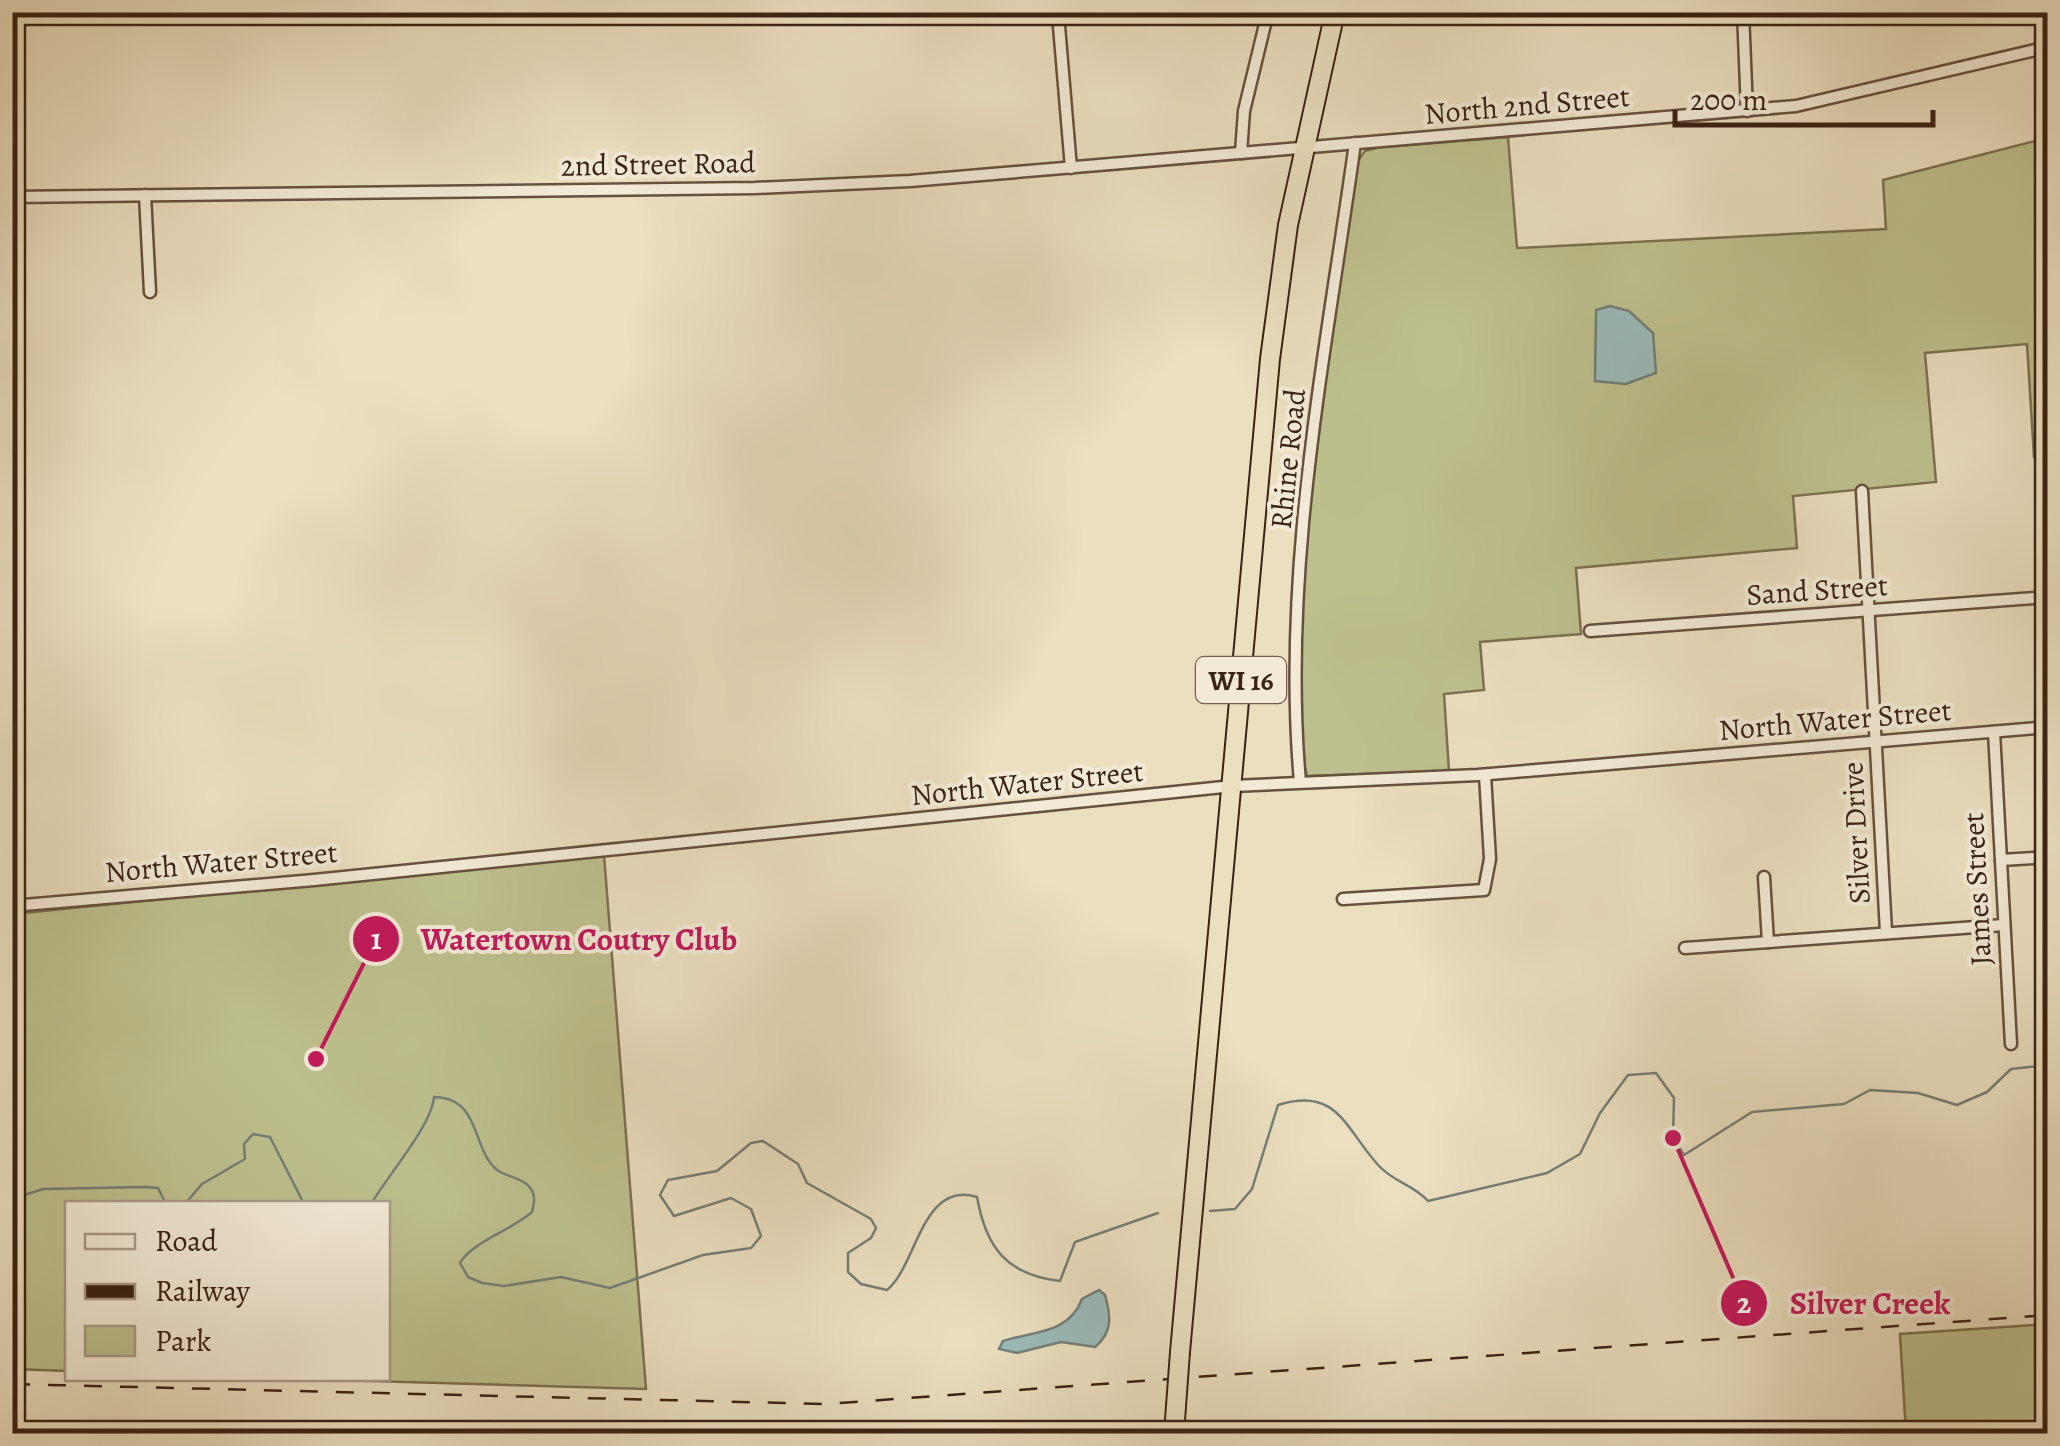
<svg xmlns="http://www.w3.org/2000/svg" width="2060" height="1446" font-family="Alegreya,serif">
  <rect width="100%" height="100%" fill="#ebdfc0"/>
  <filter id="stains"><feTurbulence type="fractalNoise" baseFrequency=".002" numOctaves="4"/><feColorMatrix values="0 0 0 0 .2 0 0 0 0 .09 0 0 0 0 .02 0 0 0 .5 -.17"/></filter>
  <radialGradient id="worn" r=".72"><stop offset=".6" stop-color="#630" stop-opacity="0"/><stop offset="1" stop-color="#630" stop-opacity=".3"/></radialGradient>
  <g fill="#bdc08e" stroke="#7c7151" stroke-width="2.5">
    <path d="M1508 137 1517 248 1886 229 1883 180 2047 138V456L2034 457 2027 344 1925 353 1936 482 1793 496 1797 548 1576 568 1581 634 1480 642 1484 690 1444 694 1449 771 1307 776C1291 707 1300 634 1305 563 1316 428 1336 296 1357 162L1365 151 1380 147Z"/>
    <path d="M604 855 646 1389 300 1379 388 1378V1204H68L67 1371 13 1369V914Z"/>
    <path d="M2047 1324V1433H1906L1900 1334Z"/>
  </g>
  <g fill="#9abbba" stroke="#747e78" stroke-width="2.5">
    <path d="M1610 306 1629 311 1653 333 1656 373 1626 384 1595 381 1596 310Z"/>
    <path d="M1099 1290 1105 1295C1111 1316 1113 1332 1095 1347L1061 1342 1017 1353 999 1349 1003 1341C1034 1331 1069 1334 1082 1299Z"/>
    <path d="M13 1421 73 1428C95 1416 114 1433 137 1433 151 1433 163 1425 177 1426L183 1433H13Z"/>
  </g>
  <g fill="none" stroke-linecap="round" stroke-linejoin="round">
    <g stroke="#747e78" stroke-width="2.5">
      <path d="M12 1199 43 1189 145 1187 158 1188 166 1204"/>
      <path d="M185 1204 202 1184 245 1159 244 1144 253 1134 270 1137 304 1204"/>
      <path d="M371 1204C388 1175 432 1125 434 1097 482 1098 471 1149 497 1170 507 1177 524 1178 531 1189 536 1196 534 1204 532 1212 512 1230 472 1242 460 1263L468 1277 482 1283 504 1286 561 1277 610 1288 703 1255 751 1248 761 1236 751 1209 731 1198 674 1216 660 1195 668 1180 717 1171 751 1143 763 1141 798 1164 807 1183 871 1219 876 1228 871 1238 848 1253V1272L861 1284 887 1290C916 1268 922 1179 977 1197 986 1248 1007 1275 1060 1281L1075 1242 1158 1213"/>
      <path d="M1210 1211 1235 1209 1252 1189 1278 1105C1338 1086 1345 1129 1379 1166 1395 1183 1413 1184 1428 1201L1547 1173 1580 1154 1600 1113 1628 1075 1656 1073 1674 1098 1673 1138 1684 1155 1752 1112 1844 1104 1870 1090 1918 1093 1957 1105 1987 1092 2011 1069 2048 1065"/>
    </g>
    <defs>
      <g id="street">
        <path d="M1054 12 1059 26 1071 168"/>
        <path d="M1743 12 1747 111"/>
        <path d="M1241 153 1244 111 1268 12"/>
        <path d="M145 195 150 292"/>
        <path d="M12 197 755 188 910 181 1796 106 2048 47"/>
        <path d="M1862 491 1886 932"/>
        <path d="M1590 631 2048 597"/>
        <path d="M1994 732 2011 1044"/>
        <path d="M1300 782C1281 569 1326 353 1355 143"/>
        <path d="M2001 860 2048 857"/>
        <path d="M1764 877 1768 942"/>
        <path d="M1343 899 1484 890 1490 859 1485 775"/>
        <path d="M12 906 314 880 1233 786 1478 775 2048 727"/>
        <path d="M1685 948 2004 925"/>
      </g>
      <g id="highway">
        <path d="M1180 1352 1270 359 1288 225 1335 12"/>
        <path d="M1174 1434 1176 1406"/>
      </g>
    </defs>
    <use href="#street" stroke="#66513f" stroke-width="15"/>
    <use href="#highway" stroke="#3a2214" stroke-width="22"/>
    <use href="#street" stroke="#f2ead6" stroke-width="10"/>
    <use href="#highway" stroke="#ebdfc0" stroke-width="18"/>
    <path stroke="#3a2214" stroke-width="2.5" stroke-dasharray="18 18" stroke-linecap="butt" d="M12 1384 826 1404 2048 1315"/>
    <defs>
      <path id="highway-bridge" d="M1176 1406 1180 1352"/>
    </defs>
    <use href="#highway-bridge" stroke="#3a2214" stroke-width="22" stroke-linecap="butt"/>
    <use href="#highway-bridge" stroke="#ebdfc0" stroke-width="18"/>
  </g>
  <g text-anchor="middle" stroke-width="8" stroke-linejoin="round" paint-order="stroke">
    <rect fill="#f2ead6" stroke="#715e4e" stroke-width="2.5" x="1196" y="657" width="90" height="46" rx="8"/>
    <g font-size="28" font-weight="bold" fill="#3a2214">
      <text x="1241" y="690">WI 16</text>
    </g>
    <g font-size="30" fill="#3a2214" stroke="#f2ead6">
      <text transform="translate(1527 105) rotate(-5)" y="10">North 2nd Street</text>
      <text transform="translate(658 164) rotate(-1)" y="10">2nd Street Road</text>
      <text transform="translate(1288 459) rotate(-84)" y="10">Rhine Road</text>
      <text transform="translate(1817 590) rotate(-4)" y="10">Sand Street</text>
      <text transform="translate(1835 720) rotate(-5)" y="10">North Water Street</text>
      <text transform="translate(1027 783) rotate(-6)" y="10">North Water Street</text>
      <text transform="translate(1856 833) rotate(-93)" y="10">Silver Drive</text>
      <text transform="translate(221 862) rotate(-5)" y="10">North Water Street</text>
      <text transform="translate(1977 889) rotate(-93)" y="10">James Street</text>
    </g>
  </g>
  <path fill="none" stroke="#c2185b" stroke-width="4" d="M316 1059L376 939M1673 1138L1744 1303"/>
  <g fill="#c2185b" stroke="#f2ead6" stroke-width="4">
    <circle cx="316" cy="1059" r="10"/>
    <circle cx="1673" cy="1138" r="10"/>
    <circle cx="376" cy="939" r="25"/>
    <circle cx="1744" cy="1303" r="25"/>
  </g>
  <g font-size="30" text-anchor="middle" font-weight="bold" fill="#fff">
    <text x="376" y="949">1</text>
    <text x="1744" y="1313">2</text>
  </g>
  <g font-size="32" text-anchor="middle" font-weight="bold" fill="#c2185b" stroke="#f2ead6" stroke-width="8" stroke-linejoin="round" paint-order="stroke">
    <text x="579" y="950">Watertown Coutry Club</text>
    <text x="1870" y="1314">Silver Creek</text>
  </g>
  <rect width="2060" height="1446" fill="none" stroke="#ebdfc0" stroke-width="50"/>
  <rect x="15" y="15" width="2030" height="1416" fill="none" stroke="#3a2214" stroke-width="5"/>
  <rect x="25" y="25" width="2010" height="1396" fill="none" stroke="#3a2214" stroke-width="2.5"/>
  <rect x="65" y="1201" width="325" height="180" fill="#f2ead6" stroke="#a89a88" stroke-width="2.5"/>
  <rect x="85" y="1234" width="50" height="15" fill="#f2ead6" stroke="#a89a88" stroke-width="2.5"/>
  <text x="155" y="1251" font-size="30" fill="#3a2214">Road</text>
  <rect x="85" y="1284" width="50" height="15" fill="#3a2214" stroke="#a89a88" stroke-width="2.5"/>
  <text x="155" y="1301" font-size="30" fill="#3a2214">Railway</text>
  <rect x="85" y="1326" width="50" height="30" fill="#bdc08e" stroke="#a89a88" stroke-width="2.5"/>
  <text x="155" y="1351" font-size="30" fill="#3a2214">Park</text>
  <path d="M1675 110v15h258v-15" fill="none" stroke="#3a2214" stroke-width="5"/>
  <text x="1690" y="110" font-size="30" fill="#3a2214" stroke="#f2ead6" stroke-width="8" paint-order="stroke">200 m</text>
  <rect width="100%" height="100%" filter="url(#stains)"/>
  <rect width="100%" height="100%" fill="url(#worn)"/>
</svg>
